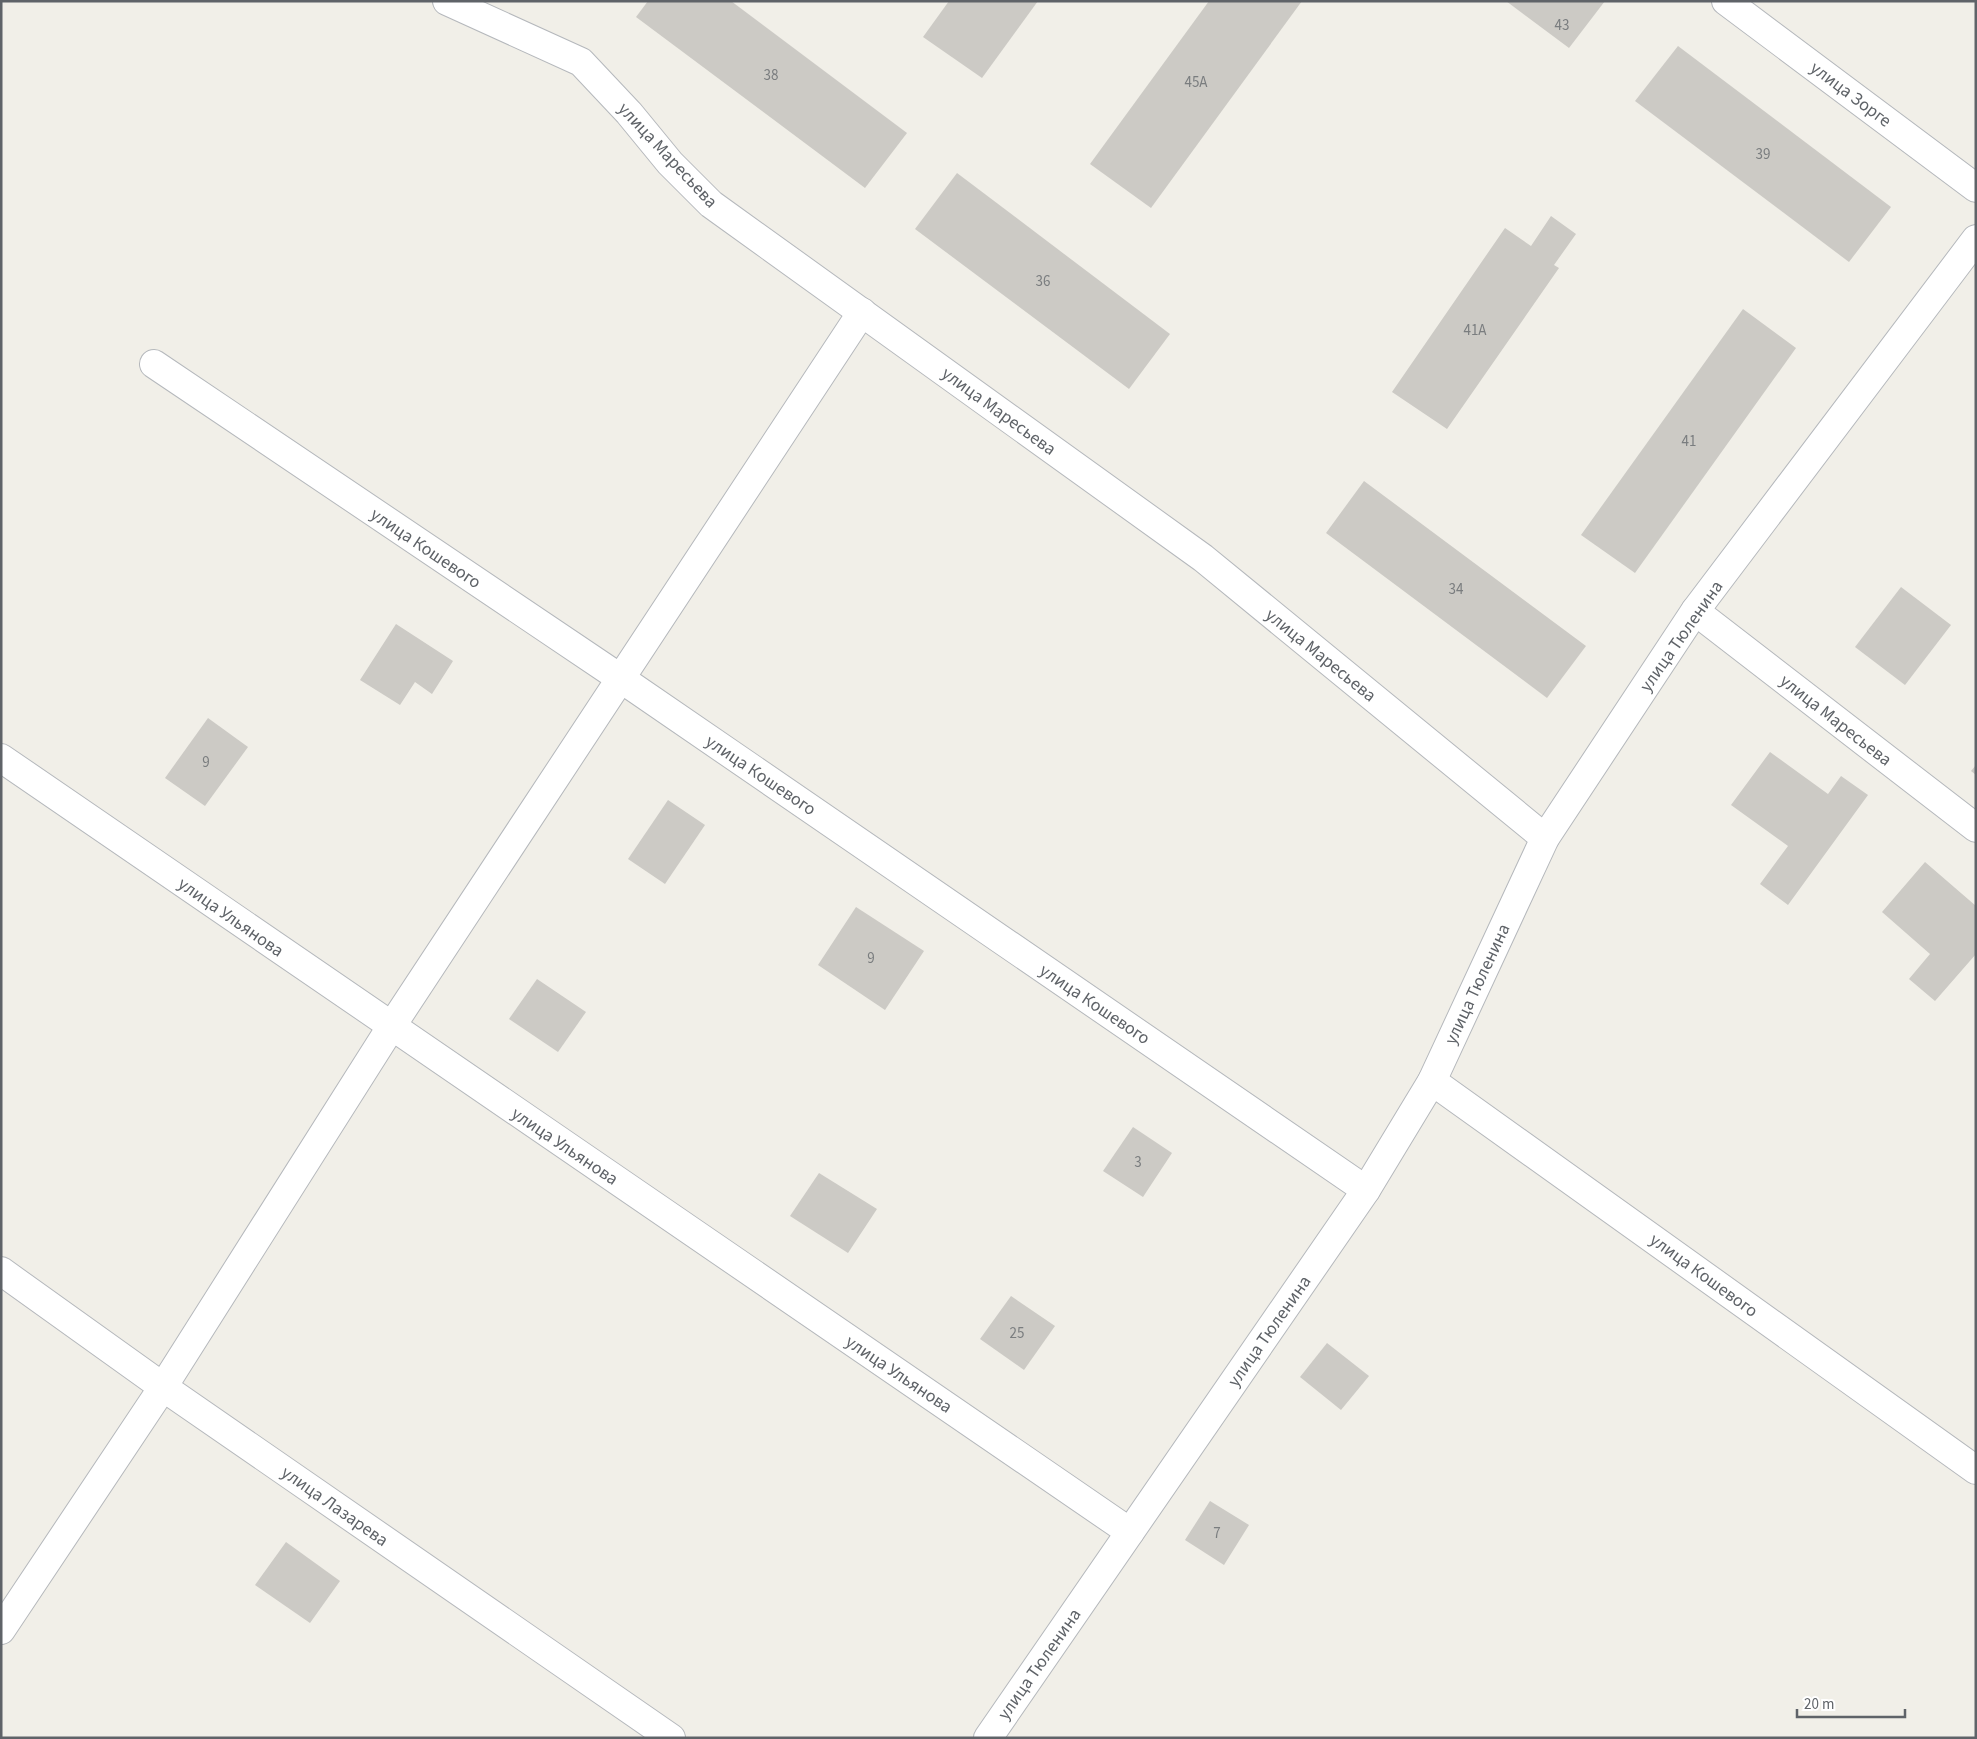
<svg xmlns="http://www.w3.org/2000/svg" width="1977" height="1739" font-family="'Source Sans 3',sans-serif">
  <rect width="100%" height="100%" fill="#f1efe8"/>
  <g fill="#cccac5">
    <path d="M648 1H731L907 133 865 188 636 17Z"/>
    <path d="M949 1H1038L982 78 923 37Z"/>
    <path d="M1209 1H1302L1151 208 1090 164Z"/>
    <path d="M1506 1H1605L1569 48Z"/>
    <path d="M1678 46 1891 207 1849 262 1635 101Z"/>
    <path d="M957 173 1170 334 1129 389 915 229Z"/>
    <path d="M1551 216 1576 234 1554 265 1559 268 1447 429 1392 392 1505 228 1531 246Z"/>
    <path d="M1743 309 1796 348 1635 573 1581 535Z"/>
    <path d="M1364 481 1586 646 1547 698 1326 533Z"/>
    <path d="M1901 587 1951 625 1905 685 1855 647Z"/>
    <path d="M396 624 453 661 432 694 415 682 400 705 360 680Z"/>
    <path d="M208 718 248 747 205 806 165 778Z"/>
    <path d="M1770 752 1828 794 1841 776 1868 795 1788 905 1760 884 1788 846 1731 805Z"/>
    <path d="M1976 765V775L1971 771Z"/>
    <path d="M668 800 705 825 665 884 628 859Z"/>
    <path d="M1925 862 1976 906V954L1935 1001 1909 979 1930 954 1882 912Z"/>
    <path d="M856 907 924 951 885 1010 818 965Z"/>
    <path d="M537 979 586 1012 558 1052 509 1019Z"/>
    <path d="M1133 1127 1172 1153 1143 1197 1103 1171Z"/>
    <path d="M819 1173 877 1209 848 1253 790 1216Z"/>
    <path d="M1011 1296 1055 1326 1024 1370 980 1339Z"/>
    <path d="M1327 1343 1369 1376 1341 1410 1300 1377Z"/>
    <path d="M1210 1501 1249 1525 1224 1565 1185 1540Z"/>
    <path d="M286 1542 340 1581 310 1623 255 1585Z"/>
  </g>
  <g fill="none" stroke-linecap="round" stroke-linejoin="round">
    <defs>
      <g id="minor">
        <path d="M447 1 581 62 629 113 670 163 711 204 1203 558 1545 838"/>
        <path d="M1726 1 1976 188"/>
        <path d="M154 364 620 678 1366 1190"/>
        <path d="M1695 611 1976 828"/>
        <path d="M1 758 1130 1532"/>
        <path d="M1432 1081 1976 1470"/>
        <path d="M1 1271 163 1387 671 1738"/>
        <path d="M1 1630 163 1387 391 1027 862 312"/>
        <path d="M988 1738 1366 1190 1432 1081 1545 838 1695 611 1976 239"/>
      </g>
    </defs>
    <use href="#minor" stroke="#b5b8bc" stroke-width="30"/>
    <use href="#minor" stroke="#fff" stroke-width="28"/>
  </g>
  <g text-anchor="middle" stroke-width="4" stroke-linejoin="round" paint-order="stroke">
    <g font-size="15" fill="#7a7d7f">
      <text x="1562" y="30">43</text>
      <text x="771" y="80">38</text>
      <text x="1196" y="87">45А</text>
      <text x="1763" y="159">39</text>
      <text x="1043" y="286">36</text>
      <text x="1475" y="335">41А</text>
      <text x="1689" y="446">41</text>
      <text x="1456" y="594">34</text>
      <text x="206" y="767">9</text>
      <text x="871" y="963">9</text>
      <text x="1138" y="1167">3</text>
      <text x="1017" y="1338">25</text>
      <text x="1217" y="1538">7</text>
    </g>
    <g font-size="18" fill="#5f6368" stroke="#fff">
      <text transform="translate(1851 94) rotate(37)" y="6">улица Зорге</text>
      <text transform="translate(668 155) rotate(47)" y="6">улица Маресьева</text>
      <text transform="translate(999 411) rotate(36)" y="6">улица Маресьева</text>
      <text transform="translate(426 548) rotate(34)" y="6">улица Кошевого</text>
      <text transform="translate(1681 636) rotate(-55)" y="6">улица Тюленина</text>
      <text transform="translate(1321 655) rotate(39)" y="6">улица Маресьева</text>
      <text transform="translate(1836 720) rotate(38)" y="6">улица Маресьева</text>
      <text transform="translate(761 775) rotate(34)" y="6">улица Кошевого</text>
      <text transform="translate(231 917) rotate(35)" y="6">улица Ульянова</text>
      <text transform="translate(1477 984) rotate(-65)" y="6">улица Тюленина</text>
      <text transform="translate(1095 1004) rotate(34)" y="6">улица Кошевого</text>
      <text transform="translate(565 1146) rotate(34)" y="6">улица Ульянова</text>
      <text transform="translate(1704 1275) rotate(36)" y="6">улица Кошевого</text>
      <text transform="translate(1269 1331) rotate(-55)" y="6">улица Тюленина</text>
      <text transform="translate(899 1374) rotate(34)" y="6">улица Ульянова</text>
      <text transform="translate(335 1506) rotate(35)" y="6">улица Лазарева</text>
      <text transform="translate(1039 1664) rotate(-55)" y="6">улица Тюленина</text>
    </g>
  </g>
  <rect width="1977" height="1739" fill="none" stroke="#5f6368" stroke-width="5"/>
  <path d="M1797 1709v8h108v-8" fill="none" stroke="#5f6368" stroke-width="2.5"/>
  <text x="1804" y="1709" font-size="15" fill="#5f6368" stroke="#ffffff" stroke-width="4" paint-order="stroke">20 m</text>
</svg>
